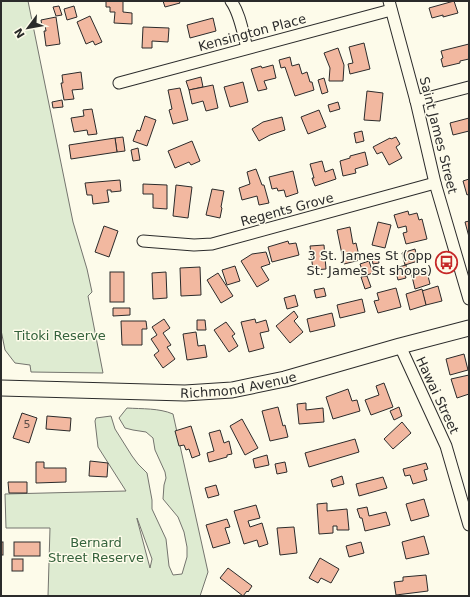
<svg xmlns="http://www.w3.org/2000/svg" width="470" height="597" font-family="'DejaVu Sans',sans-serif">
  <rect width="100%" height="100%" fill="#fdfbea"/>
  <g fill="#deebd1" stroke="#74746e" fill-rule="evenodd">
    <path d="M1 1H28L73 222 87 269 92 292 88 296 103 373 31 372 30 365 15 363 5 350 1 330Z"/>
    <path d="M127 408C142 409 159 408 173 414L208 572 200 596H48L50 528H6L5 494 126 491 98 447 95 421 96 418 111 416 115 429 132 456 138 464 147 473 152 500V509L166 539 169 566 173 575 182 574 187 557V547L184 532 178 517 163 499 164 485 166 478 165 472 155 450 153 438 146 432 133 430 125 428 119 418ZM137 518 152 559 150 568 137 519Z"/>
  </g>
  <g fill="#f2b8a0" stroke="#2b2b2b">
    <path d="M106 1H123V12L132 13V24L114 23 115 12H110V7H106Z"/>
    <path d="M163 1H179L180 3 165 7Z"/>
    <path d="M454 1 458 13 443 17V15L432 18 429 8Z"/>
    <path d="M59 6 62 15 56 16 53 7Z"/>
    <path d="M74 6 77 17 67 20 64 9Z"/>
    <path d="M90 16 102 42 95 45 93 41 86 44 77 22Z"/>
    <path d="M56 17 60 44 46 46 44 31H46L45 25 42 26 41 20Z"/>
    <path d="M213 18 216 31 190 38 187 25Z"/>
    <path d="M143 27 169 28 168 42 152 41V48H142Z"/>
    <path d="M364 43 370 69 350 74 348 64 353 63 349 47Z"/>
    <path d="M469 44V59L460 61V63L443 67 441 59 443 58 441 51Z"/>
    <path d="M338 48 344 65 343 81H329L330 68 324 53Z"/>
    <path d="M290 57 292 66 299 64 302 74 307 72 310 82H312L314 90 295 96 285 67 281 68 279 60Z"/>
    <path d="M273 65 276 78 264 81 267 89 258 91 251 69 261 66 262 68Z"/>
    <path d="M81 72 83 89 72 90 74 99 64 100 61 83H63L62 75Z"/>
    <path d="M201 77 203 87 189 90 186 81Z"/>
    <path d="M324 78 328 92 322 94 318 80Z"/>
    <path d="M243 82 248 102 230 107 224 87Z"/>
    <path d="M213 85 218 108 206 111 203 101 192 104 189 90Z"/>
    <path d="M180 88 188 120 173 124 169 110 172 109 168 90Z"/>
    <path d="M367 91 383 93 380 121 364 120Z"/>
    <path d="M62 100 63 107 53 108 52 102Z"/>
    <path d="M338 102 340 109 330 112 328 105Z"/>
    <path d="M92 109 97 134 88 135 87 130 74 132 71 118 84 116 83 110Z"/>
    <path d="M319 110 326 127 308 134 301 117Z"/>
    <path d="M145 116 156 120 147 146 133 141 137 130 140 131Z"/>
    <path d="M282 117 285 130 270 135 259 141 252 129 263 122Z"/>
    <path d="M469 118V131L453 135 450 123Z"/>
    <path d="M362 131 364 141 356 143 354 133Z"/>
    <path d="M123 137 125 151 117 152 115 138Z"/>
    <path d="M396 137 400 144 396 147 402 158 389 165 382 152 377 154 373 147 390 138 391 139Z"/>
    <path d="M115 138 117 152 71 159 69 145Z"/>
    <path d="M192 141 200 161 191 165 189 162 175 168 168 151Z"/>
    <path d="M138 148 140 160 133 161 131 150Z"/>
    <path d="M365 152 368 165 355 169 356 173 343 176 340 161 350 158V156Z"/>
    <path d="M322 161 325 172 333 169 336 179 315 186 312 178H314L310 164Z"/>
    <path d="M256 169 262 185H264L269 203 259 205 257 196 242 200 239 188 250 184 247 172Z"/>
    <path d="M293 171 298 193 286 197 284 190 278 191 277 188 272 189 269 177Z"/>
    <path d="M469 179V194L467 195 463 181Z"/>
    <path d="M120 180 121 191 111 192V190H107L109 202 93 204 92 195H87L85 183Z"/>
    <path d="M143 184 167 185V209L153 208V194H143Z"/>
    <path d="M176 185 192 187 188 218 173 216Z"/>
    <path d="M212 189 224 191 221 207 222 208 220 218 206 215Z"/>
    <path d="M408 211 409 215 417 213 419 220 422 219 427 239 406 244 403 233 407 232 406 226 398 228 394 215Z"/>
    <path d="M469 221V237L465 222Z"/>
    <path d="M378 222 391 225 385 248 372 245Z"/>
    <path d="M104 226 118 231 109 257 95 252Z"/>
    <path d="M350 227 353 244 356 243 360 260 344 264 337 230Z"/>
    <path d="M288 241 289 244 296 243 299 255 272 262 268 247Z"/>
    <path d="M324 245 326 269 313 270 310 246Z"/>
    <path d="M415 249 418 261 405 265 402 253Z"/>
    <path d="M266 252 270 264 261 267 269 280 257 287 241 261 252 254Z"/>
    <path d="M377 253 379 263 373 264 371 254Z"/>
    <path d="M369 261 373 273 364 276 360 264Z"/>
    <path d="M406 265 408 273 405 274 406 278 398 280 395 268Z"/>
    <path d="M235 266 240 281 227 285 222 270Z"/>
    <path d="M200 267 201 295 181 296 180 268Z"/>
    <path d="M426 268 430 284 415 289 411 272Z"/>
    <rect x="110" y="272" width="14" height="30"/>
    <path d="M166 272 167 298 153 299 152 273Z"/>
    <path d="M218 273 233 296 221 303 207 280Z"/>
    <path d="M367 276 371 287 365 289 361 277Z"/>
    <path d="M438 286 442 301 426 305 422 291Z"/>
    <path d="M324 288 326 296 316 298 314 290Z"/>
    <path d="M396 288 401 307 378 313 374 301 379 300 377 293Z"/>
    <path d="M422 289 426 305 410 310 406 294Z"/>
    <path d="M295 295 298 306 287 309 284 298Z"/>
    <path d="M362 299 365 312 340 318 337 305Z"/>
    <path d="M113 308H130V315L113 316Z"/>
    <path d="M294 311 298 317 294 321 303 332 290 343 276 326Z"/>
    <path d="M332 313 335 326 310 332 307 319Z"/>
    <path d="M164 319 170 328 163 333 171 345 167 347 175 359 163 368 154 355 159 351 151 339 157 335 152 327Z"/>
    <path d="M255 319 256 323 266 320 269 331 260 333 264 348 249 352 241 322Z"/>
    <path d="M197 320H205L206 330H197Z"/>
    <path d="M121 321H146L147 329H142V345H122Z"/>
    <path d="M226 322 235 334 232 336 238 346 229 352 214 330Z"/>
    <path d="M196 332 198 346 205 345 207 357 187 360 183 334Z"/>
    <path d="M464 354 468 370 450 375 446 359Z"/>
    <path d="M469 375V394L457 398 451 379Z"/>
    <path d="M384 383 393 407 371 415 365 400 379 395 376 386Z"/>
    <path d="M348 389 352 401 357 400 360 411 333 419 326 397Z"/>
    <path d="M306 403V410L323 408 324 422 299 424 297 404Z"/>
    <path d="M278 407 283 426 285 425 288 437 270 441 262 411Z"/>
    <path d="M399 407 402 416 394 420 390 411Z"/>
    <path d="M22 413 37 418 29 443 13 438Z"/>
    <path d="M47 416 71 418 70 431 46 429Z"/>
    <path d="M242 419 258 448 245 455 230 426Z"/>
    <path d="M402 422 411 433 393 449 384 439Z"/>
    <path d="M191 426 200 455 192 458 189 449 186 450 184 445 179 446 175 431Z"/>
    <path d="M220 430 224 443 229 441 232 454 227 455V457L209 462 207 453 214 451 209 433Z"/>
    <path d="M355 439 359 452 309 467 305 453Z"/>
    <path d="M267 455 269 465 255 468 253 459Z"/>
    <path d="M90 461 108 463 107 477 89 476Z"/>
    <path d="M36 462H44V468H66V482L36 483Z"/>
    <path d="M285 462 287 472 277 474 275 464Z"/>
    <path d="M426 463 428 469 424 470 427 480 413 484 410 475 405 476 403 469Z"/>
    <path d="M342 476 344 484 333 487 331 480Z"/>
    <path d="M383 477 387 488 359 496 356 484Z"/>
    <path d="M8 482H27V493H9Z"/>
    <path d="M216 485 219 495 208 498 205 488Z"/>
    <path d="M424 499 429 516 411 521 406 504Z"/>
    <path d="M327 503V511L347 509 349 530H337V526H333V533L319 534 317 504Z"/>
    <path d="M256 505 260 518 248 521 250 527 262 523 268 544 259 547 257 540 244 544 234 511Z"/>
    <path d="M367 507 369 516 386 512 390 525 365 531 362 518H360L357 509Z"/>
    <path d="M227 519 230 527 225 528 230 543 213 548 206 525Z"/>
    <path d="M294 527 297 553 280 555 277 528Z"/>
    <path d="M424 536 429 554 406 559 402 542Z"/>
    <rect x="1" y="542" width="2" height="13"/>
    <rect x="14" y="542" width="26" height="14"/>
    <path d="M361 542 364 553 349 557 346 546Z"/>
    <path d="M320 558 339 569 331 583 321 578 318 583 309 578Z"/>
    <rect x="12" y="559" width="11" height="12"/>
    <path d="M228 568 252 586 248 592 247 591 243 596 220 578Z"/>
    <path d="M426 575 428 591 396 595 394 582 403 581V577Z"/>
  </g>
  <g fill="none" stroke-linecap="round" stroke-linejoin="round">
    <defs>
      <g id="street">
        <path d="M231 1C240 13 243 34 247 48"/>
        <path d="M389 1 416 101 435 183 469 299"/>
        <path d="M119 83 391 10"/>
        <path d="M416 101 469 87"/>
        <path d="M143 241 194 245 212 244 435 183"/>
        <path d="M400 346 446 446 469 525"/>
      </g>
      <g id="secondary">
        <path id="s1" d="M1 388 185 393 232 390 285 379 400 346 469 328"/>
      </g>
    </defs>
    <use href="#street" stroke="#2b2b2b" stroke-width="13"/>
    <use href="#secondary" stroke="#2b2b2b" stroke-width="17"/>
    <use href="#street" stroke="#fdfbea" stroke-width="11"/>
    <use href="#secondary" stroke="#fdfbea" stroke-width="15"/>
  </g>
  <defs>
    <symbol id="bus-ring" viewBox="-11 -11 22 22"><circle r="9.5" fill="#fdfbea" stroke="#c62828" stroke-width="1.5"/><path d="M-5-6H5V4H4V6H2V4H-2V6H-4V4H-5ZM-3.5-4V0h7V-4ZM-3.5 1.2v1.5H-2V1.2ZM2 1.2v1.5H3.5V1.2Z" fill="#c62828"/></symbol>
  </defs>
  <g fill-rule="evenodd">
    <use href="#bus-ring" x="434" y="250" width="25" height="25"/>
  </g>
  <g text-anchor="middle" stroke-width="3" stroke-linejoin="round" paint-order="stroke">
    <g font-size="11" fill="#5d4e48">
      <text x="27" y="428">5</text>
    </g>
    <g font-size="13" fill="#2b2b2b" stroke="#fdfbea">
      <text transform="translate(252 32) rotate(-15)" y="5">Kensington Place</text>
      <text transform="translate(439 135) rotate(76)" y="5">Saint James Street</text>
      <text transform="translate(287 209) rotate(-15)" y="5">Regents Grove</text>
      <text dy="5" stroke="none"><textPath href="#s1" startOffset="238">Richmond Avenue</textPath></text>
      <text transform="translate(438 395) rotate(65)" y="5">Hawai Street</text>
    </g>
    <g font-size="13" fill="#2b2b2b" stroke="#fdfbea" text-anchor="end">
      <text x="432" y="260">3 St. James St (opp<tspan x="432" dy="15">St. James St shops)</tspan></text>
    </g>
    <g font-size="13" fill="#34623c" stroke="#fdfbea">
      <text x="60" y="340">Titoki Reserve</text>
      <text x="96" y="547">Bernard<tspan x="96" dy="15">Street Reserve</tspan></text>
    </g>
  </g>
  <rect width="470" height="597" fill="none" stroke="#2b2b2b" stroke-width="4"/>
  <g transform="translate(28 28) rotate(238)" stroke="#fdfbea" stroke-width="3" paint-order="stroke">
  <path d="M0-3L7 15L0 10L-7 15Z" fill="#2b2b2b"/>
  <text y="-6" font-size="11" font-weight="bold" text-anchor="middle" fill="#2b2b2b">N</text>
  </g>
</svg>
